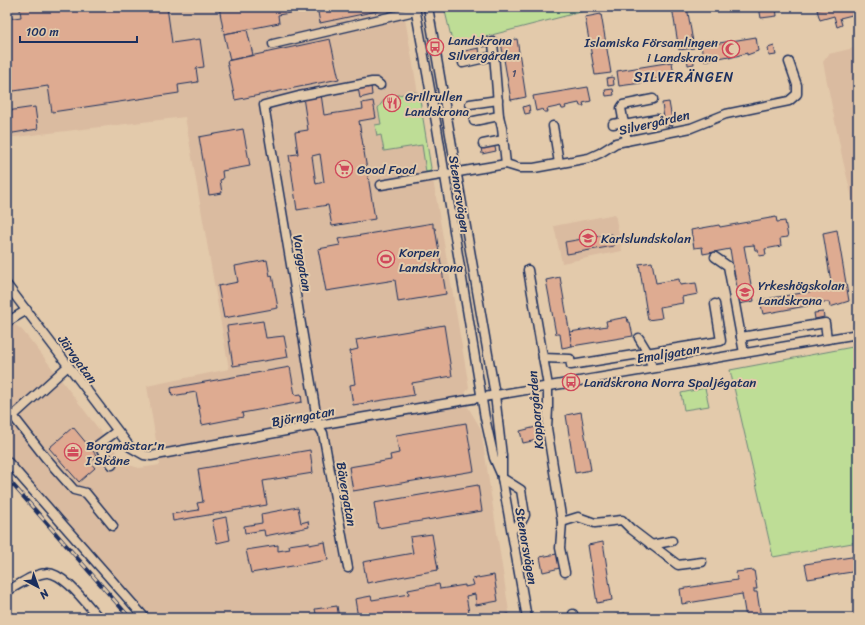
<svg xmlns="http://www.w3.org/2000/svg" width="865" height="625" font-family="Sriracha,sans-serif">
  <rect width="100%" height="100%" fill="#e3caab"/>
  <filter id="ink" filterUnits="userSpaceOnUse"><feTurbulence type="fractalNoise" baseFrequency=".025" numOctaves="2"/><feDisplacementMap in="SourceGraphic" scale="8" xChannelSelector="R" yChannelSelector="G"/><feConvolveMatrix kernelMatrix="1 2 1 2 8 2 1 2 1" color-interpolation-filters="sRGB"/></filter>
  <g filter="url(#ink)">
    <g fill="#dabba0">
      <path d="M7 7H403L469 387 465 394 464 406 468 407 481 429 510 618H142L7 464V313L13 323 22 330 36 347 120 457 129 465 139 468 160 465 147 386 229 369 185 117 7 138Z"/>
      <path d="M858 47V222L843 161 823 62 829 54Z"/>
      <path d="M615 214 622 251 562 263 554 226Z"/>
    </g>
    <g fill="#bedd96" stroke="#6c867a">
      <path d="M444 7H600L453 45Z"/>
      <path d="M414 92 419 94 431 168 429 172H426L422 145 384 151 381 135 377 136 375 125 381 124 378 108 384 100 388 97Z"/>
      <path d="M858 346V542L773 557 730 370Z"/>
      <path d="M705 388 709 406 684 410 681 393Z"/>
    </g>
    <g fill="#deab91" stroke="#1b2f5e" fill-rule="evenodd">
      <path d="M31 7H167L172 43 200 39 204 67 196 68 198 82 178 85 179 93 52 112 48 86 7 92V19L21 17 20 9Z"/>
      <path d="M219 7H289L290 13 278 15 279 23 224 34Z"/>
      <path d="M317 7H396L320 23Z"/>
      <path d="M672 7H687L694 48 679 50Z"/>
      <path d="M759 7H776L777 16 761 18Z"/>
      <path d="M827 7H855L856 14 840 18 842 25 837 27 834 16 820 20 817 10Z"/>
      <path d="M601 14 611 73 595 75 585 17Z"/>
      <path d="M247 30 253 55 230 60 224 34Z"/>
      <path d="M488 37 489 46 483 47 482 38Z"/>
      <path d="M756 37 758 51 747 55V53L729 58V56L704 61 701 46Z"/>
      <path d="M330 39 339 79 235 100 227 61Z"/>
      <path d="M517 39 526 97 511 100 501 42Z"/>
      <path d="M774 46 776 55 769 56 768 48Z"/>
      <path d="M479 48 480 56 461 59 460 52Z"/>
      <path d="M693 55 694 64 688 65 687 56Z"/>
      <path d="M672 62 674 76 667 77V78L649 80V82L619 86 617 71Z"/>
      <path d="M613 77 614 85 608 86 607 78Z"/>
      <path d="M371 86 372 95 360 98 358 88Z"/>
      <path d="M588 87 591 101 583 103 584 106H580L579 103 565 106 566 108 564 109H562L561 106 547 109 548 112H544L543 109 536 111 533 96Z"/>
      <path d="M613 89 614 95 606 96 605 90Z"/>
      <path d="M321 94 324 115 363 109 362 103 373 101 376 118 359 121 375 219 332 226 328 205 297 210 289 155 298 154 295 132 308 130 303 97ZM320 154 324 182 316 184 312 156Z"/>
      <path d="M669 102 673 125 665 126 662 103Z"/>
      <path d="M529 105 530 113 525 114 523 107Z"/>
      <path d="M35 107 38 129 7 134V111Z"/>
      <path d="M243 129 250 166 222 171 223 179 220 180 222 193 209 195 199 137Z"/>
      <path d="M494 144 496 151 482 154 481 147Z"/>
      <path d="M776 217 777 222 785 221 788 237 780 238 781 246 765 249 766 255 759 256 758 250H755L754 245 744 246 754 301 739 304 730 249 703 254 702 247 694 248 691 230 719 225 720 227Z"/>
      <path d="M433 223V228H435L446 294 398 302 395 280 326 291 318 249 340 245 338 239Z"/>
      <path d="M837 230 849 301 830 307 829 302H817V304L763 314 760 300 832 288 823 233Z"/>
      <path d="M612 234 614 246 567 254 565 242Z"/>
      <path d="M267 260 270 276 272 275 278 308 224 318 218 286 238 282 235 266Z"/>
      <path d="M652 262 656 283 679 279 680 285 696 283 698 294 682 297 683 303 660 307 662 318 648 320 639 264Z"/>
      <path d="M560 277 572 346 562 348 560 334H556L546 280Z"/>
      <path d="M823 312 824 317 815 319 814 313Z"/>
      <path d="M627 317 628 322H630L633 336 572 346 570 332 607 326 606 321Z"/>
      <path d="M263 321 266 338 284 336 288 357 233 366 227 326Z"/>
      <path d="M444 325 452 376 412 383 414 395 353 405 350 385 355 384 350 351 358 349 356 340Z"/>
      <path d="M290 367 295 395 301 394 302 402 242 413 243 417 202 425 196 392 172 396 171 388Z"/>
      <path d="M581 412 591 470 575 473 566 415Z"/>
      <path d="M466 423 474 471 353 491 349 467 391 460 390 455 399 453 396 435Z"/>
      <path d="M540 426 542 439 523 443 520 431Z"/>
      <path d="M73 427 97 456 90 462 95 468 79 482 49 448Z"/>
      <path d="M310 450 313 473 263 481 267 505 173 521 172 514 199 510 197 503 203 502 198 469Z"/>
      <path d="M478 485 482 511 378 528 374 503Z"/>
      <path d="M298 507 301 523 308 521 309 527 265 536 264 530 245 533 244 526 262 523 261 514Z"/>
      <path d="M226 517 230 540 217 543 212 520Z"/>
      <path d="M432 534 438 570 367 583 363 562 413 553 410 537Z"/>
      <path d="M309 542V545L325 542 328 560 251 573 246 550 278 545V551L290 549 289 545Z"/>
      <path d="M603 542 612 600 597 603 588 545Z"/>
      <path d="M557 554 560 568 543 572 540 557Z"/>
      <path d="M858 556V571L808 579 805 564Z"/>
      <path d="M754 570 757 589H754V592H757L761 618H746L742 594 682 604 680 589 737 580 736 572Z"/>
      <path d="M494 575 498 601 476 605 475 594 466 596 470 618H358L355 599 371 596 372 600 409 594 408 590 439 584 440 589 465 585V587L474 585 472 579Z"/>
      <path d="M337 606 339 618H317L315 609Z"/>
      <path d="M625 613V618H611V616Z"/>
      <path d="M509 614 510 618H496L495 616Z"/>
    </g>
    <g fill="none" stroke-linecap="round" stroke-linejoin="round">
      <defs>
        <g id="minor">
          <path d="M415 7 436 122 485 418 494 458 501 474"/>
          <path d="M428 7 495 395 502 456V478L527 618"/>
          <path d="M493 42 499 116 502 128 506 164"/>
          <path d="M273 44 415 11"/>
          <path d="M463 63 494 56"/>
          <path d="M470 104 498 100"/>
          <path d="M474 121 499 116"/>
          <path d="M613 124 624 122"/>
          <path d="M624 125 657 119"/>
          <path d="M553 126 559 163"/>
          <path d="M627 141 621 108 623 105 653 99"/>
          <path d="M483 144 503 140"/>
          <path d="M381 185 506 164 519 168H534L589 158 600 153 616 143 691 128 726 114 789 101 797 94V85L789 62"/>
          <path d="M715 257 728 266 744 353"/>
          <path d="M528 270 548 386V409L547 428 562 522 560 548 565 572"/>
          <path d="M7 285 130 447 144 455 151 456 318 425 858 334"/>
          <path d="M7 322 27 310"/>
          <path d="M741 337 825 323 827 339"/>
          <path d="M639 338 648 353 652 368"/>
          <path d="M543 358 570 359 571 365 721 341 715 304"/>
          <path d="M68 366 13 416 45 457 74 490 86 493 113 526"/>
          <path d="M7 461 145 618"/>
          <path d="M112 465 98 445 117 431"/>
          <path d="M502 478 521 490 525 515 522 521 512 530"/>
          <path d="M562 522 578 517 595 523 622 520 631 529 678 565 702 562"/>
          <path d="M651 545 672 541"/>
          <path d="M348 568 323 433 318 425 264 105 299 96 372 82H376L380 85"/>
          <path d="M7 591C19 585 33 574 46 573 63 571 88 606 99 618"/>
          <path d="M573 614V618"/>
        </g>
      </defs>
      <use href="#minor" stroke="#1b2f5e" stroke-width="11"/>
      <use href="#minor" stroke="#e3caab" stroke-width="8"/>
      <defs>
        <path id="rail" d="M7 478 130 618"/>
      </defs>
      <use href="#rail" stroke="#1b2f5e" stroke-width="4"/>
      <use href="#rail" stroke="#e3caab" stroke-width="2.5" stroke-dasharray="8" stroke-linecap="butt"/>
    </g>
  </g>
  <defs>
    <symbol id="bus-ring" viewBox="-11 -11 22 22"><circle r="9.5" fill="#e3caab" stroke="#d1495b" stroke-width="1.5"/><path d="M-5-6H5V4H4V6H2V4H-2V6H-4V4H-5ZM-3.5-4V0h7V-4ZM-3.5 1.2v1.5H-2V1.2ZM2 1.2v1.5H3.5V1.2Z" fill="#d1495b"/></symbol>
    <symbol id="mosque-ring" viewBox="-11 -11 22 22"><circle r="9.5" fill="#e3caab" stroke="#d1495b" stroke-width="1.5"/><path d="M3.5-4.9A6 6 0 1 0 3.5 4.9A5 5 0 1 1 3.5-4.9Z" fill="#d1495b"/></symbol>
    <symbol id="restaurant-ring" viewBox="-11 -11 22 22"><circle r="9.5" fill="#e3caab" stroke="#d1495b" stroke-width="1.5"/><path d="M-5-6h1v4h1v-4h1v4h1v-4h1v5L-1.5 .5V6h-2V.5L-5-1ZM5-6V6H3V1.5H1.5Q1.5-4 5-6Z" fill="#d1495b"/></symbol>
    <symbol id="supermarket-ring" viewBox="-11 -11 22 22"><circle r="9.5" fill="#e3caab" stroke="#d1495b" stroke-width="1.5"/><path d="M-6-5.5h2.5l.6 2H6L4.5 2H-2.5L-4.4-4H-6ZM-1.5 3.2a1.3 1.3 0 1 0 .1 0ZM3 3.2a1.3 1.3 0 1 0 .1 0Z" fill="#d1495b"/></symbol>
    <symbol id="school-ring" viewBox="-11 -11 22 22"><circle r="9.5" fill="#e3caab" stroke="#d1495b" stroke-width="1.5"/><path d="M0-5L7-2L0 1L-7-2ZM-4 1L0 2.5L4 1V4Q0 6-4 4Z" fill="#d1495b"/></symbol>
    <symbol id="stadium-ring" viewBox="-11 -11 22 22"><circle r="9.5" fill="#e3caab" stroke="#d1495b" stroke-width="1.5"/><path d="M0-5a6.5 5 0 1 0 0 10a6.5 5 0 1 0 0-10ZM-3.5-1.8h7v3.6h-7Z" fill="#d1495b"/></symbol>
    <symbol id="university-ring" viewBox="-11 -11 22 22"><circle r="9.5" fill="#e3caab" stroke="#d1495b" stroke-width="1.5"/><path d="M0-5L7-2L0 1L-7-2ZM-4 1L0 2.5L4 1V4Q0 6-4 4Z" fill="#d1495b"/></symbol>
    <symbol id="office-ring" viewBox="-11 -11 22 22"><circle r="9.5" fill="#e3caab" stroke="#d1495b" stroke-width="1.5"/><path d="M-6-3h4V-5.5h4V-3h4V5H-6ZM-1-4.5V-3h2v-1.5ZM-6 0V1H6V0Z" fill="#d1495b"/></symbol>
  </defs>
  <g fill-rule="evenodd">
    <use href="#bus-ring" x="425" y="37" width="20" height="20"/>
    <use href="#mosque-ring" x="721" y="39" width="20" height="20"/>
    <use href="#restaurant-ring" x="382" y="93" width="20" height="20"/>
    <use href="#supermarket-ring" x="334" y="159" width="20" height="20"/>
    <use href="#school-ring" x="578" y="228" width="20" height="20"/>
    <use href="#stadium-ring" x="376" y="249" width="20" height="20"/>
    <use href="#university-ring" x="735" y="282" width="20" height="20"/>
    <use href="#bus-ring" x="561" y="372" width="20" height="20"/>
    <use href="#office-ring" x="63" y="442" width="20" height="20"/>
  </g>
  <g text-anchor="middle" stroke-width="4" stroke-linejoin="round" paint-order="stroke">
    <g font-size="11" fill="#4c4e6b">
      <text x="514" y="77">1</text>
    </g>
    <g font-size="13" fill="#1b2f5e" stroke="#e3caab" text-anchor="start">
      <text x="448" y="45">Landskrona<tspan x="448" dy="15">Silvergården</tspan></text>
      <text x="718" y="47" text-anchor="end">Islamiska Församlingen<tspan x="718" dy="15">i Landskrona</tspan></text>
      <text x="405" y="101">Grillrullen<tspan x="405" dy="15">Landskrona</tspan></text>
      <text x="357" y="174">Good Food</text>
      <text x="601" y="243">Karlslundskolan</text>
      <text x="399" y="257">Korpen<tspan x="399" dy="15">Landskrona</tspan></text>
      <text x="758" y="290">Yrkeshögskolan<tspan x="758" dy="15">Landskrona</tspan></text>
      <text x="584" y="387">Landskrona Norra Spaljégatan</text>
      <text x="86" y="450">Borgmästar'n<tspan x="86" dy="15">I Skåne</tspan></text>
    </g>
    <g font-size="13" fill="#1b2f5e" stroke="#e3caab">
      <text transform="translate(654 122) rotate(-13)" y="5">Silvergården</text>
      <text transform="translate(460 194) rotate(81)" y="5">Stenorsvägen</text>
      <text transform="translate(303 263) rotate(80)" y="5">Varggatan</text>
      <text transform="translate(668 353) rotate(-9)" y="5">Emaljgatan</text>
      <text transform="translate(78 359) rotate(54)" y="5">Järvgatan</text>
      <text transform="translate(535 410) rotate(-95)" y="5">Koppargården</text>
      <text transform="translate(303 416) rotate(-10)" y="5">Björngatan</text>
      <text transform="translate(347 494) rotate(80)" y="5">Bävergatan</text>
      <text transform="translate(527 546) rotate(80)" y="5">Stenorsvägen</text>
    </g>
    <g font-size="14" letter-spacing="1" fill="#1b2f5e" stroke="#e3caab">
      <text x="684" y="82">SILVERÄNGEN</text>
    </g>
  </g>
  <rect width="865" height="625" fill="none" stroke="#e3caab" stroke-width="24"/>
  <rect x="12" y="12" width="841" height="601" fill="none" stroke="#1b2f5e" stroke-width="1.5" filter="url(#ink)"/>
  <g transform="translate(38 587) rotate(139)" stroke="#e3caab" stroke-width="3" paint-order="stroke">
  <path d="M0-3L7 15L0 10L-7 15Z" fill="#1b2f5e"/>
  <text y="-6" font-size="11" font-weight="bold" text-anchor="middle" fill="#1b2f5e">N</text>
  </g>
  <path d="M20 36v6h117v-6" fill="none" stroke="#1b2f5e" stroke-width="2"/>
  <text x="26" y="36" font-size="12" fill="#1b2f5e" stroke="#e3caab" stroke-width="3" paint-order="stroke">100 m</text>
</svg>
